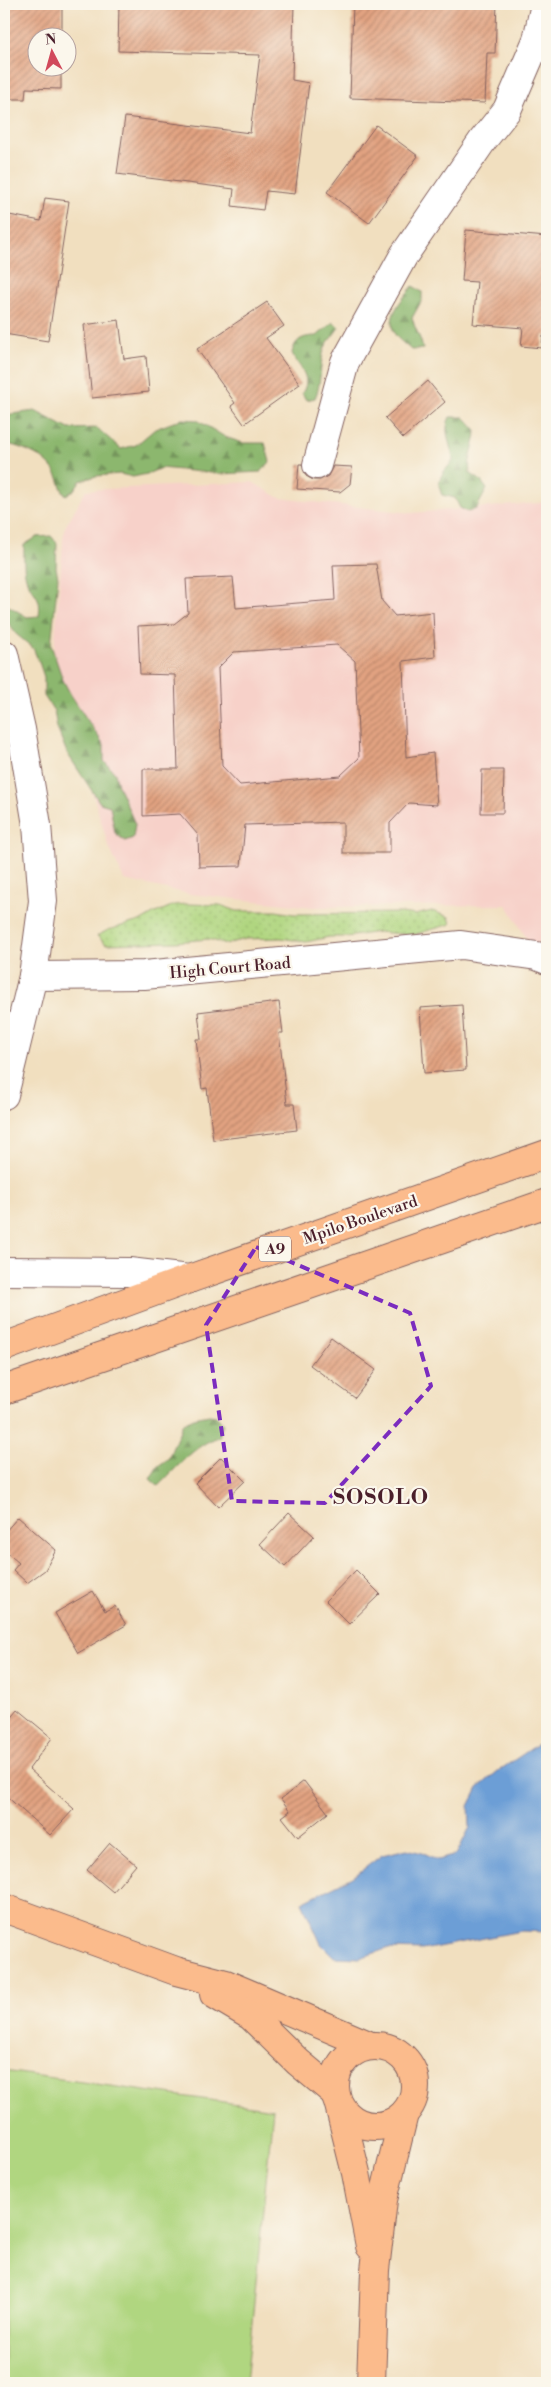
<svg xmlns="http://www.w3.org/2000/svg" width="551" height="2387" font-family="'Libre Bodoni',serif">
  <defs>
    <pattern id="grass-dots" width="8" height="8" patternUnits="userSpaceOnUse" patternTransform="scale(1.25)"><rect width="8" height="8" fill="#b0d680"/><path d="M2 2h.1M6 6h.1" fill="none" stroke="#99b76f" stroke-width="1.8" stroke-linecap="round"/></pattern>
    <pattern id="forest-firs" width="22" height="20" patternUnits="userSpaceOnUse" patternTransform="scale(1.25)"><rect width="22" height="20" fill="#8cb76e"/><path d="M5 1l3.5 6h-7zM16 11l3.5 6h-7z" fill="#74945b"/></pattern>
    <pattern id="building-hatch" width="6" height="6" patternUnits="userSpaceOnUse" patternTransform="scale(1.25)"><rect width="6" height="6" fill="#e2a381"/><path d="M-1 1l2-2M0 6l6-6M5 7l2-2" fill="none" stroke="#b9846a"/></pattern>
  </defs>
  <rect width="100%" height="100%" fill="#fbf7ec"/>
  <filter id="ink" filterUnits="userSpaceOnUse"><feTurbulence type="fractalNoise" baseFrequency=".02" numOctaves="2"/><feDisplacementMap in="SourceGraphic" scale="10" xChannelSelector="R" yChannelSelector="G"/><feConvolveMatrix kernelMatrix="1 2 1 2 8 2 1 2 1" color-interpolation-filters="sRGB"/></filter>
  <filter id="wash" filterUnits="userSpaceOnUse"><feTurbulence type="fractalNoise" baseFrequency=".0096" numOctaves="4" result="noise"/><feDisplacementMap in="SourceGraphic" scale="20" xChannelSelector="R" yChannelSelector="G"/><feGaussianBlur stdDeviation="1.12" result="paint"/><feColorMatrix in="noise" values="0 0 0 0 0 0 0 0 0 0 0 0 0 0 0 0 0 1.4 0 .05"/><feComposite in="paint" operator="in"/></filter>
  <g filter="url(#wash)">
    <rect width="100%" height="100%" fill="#f1dfbf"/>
    <path fill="#f7d1c9" d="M252 482 280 498 411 513 540 503 547 500V960L537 956 507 905 313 907 190 894 124 880 108 845 53 662 64 529 86 490Z"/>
    <path fill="url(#grass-dots)" stroke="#7d7a56" d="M187 904 220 905 237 911H276L294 914 401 913 415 915 432 911 449 917 451 924 413 935 378 932 347 937H329L306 942 281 938 246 939 225 944 208 939 176 942 106 944 97 936 108 930 143 920 153 914 174 905Z"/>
    <g fill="url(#forest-firs)" stroke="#6b6b4c">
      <path d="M413 286 422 292V300L412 318C415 330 421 337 423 349L411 350C406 345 400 341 396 336 384 317 402 300 413 286Z"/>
      <path d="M333 322 339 327C335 334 326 343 324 350 319 366 322 383 315 398L306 400 302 393C313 377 298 367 292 353 295 339 303 336 317 336Z"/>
      <path d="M35 411 69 429 97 428 121 449 136 445 155 429 182 419 197 420 225 437 243 443H265L270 462 261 472 221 474 161 468 147 474 133 477 120 474 96 476 80 481 73 491 66 495C60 488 61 484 57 476 48 456 24 448 4 443V415Z"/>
      <path d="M450 417H464L476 430C476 446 467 457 470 473L480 480 487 489 476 509 468 512 460 508 455 498 442 495C435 479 443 473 453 461 452 445 442 433 450 417Z"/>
      <path d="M51 536 57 543 56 568 58 577 51 645 63 680 71 695 104 745V761L115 773 118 785 135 824 133 838 125 841 115 833 110 806 100 803 67 753 57 728 54 711 44 696V677L39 662 33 648 16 634 4 617V603L27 617 39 616C42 594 33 596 26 578 23 568 24 556 24 545L37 537Z"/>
      <path d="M209 1415 216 1416 223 1424 219 1437C194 1445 177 1468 158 1486L150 1479 158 1466 168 1459 183 1423 194 1418Z"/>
    </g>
    <path fill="#b0d680" stroke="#7d7a56" d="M4 2071 273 2109 246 2383H4Z"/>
    <path fill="#6c9ed6" stroke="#5b5e80" d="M547 1738V1932L521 1931 422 1950 386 1949 360 1958 334 1957 321 1944 302 1902 353 1877 382 1855 407 1849 426 1854 438 1860 456 1855 470 1827 469 1806 478 1788 498 1771Z"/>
    <g id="blocks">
      <g fill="url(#building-hatch)" fill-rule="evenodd">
        <path d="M4 4H62V38H38V68H61V89L26 88 25 99H4Z"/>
        <path d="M119 4H294L292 80 309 83 295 194 266 191 263 210 232 206 234 189 117 174 125 117 250 133 260 55 118 51Z"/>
        <path d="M353 4H497L495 53H487L485 103 350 98Z"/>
        <path d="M376 125 418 156 369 223 327 192Z"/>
        <path d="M45 198 69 201 48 341 4 334V214L41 221Z"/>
        <path d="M466 230 547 237V336L543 335 542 348 521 346 523 328 473 324 477 282 462 281Z"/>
        <path d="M267 302 284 326 266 338 300 384 244 424 231 406 235 403 197 349Z"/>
        <path d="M119 320 124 359 146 356 149 392 92 398 84 325Z"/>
        <path d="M428 381 445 402 403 438 385 418Z"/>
        <path d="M299 464H302L306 476 313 480H320L328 476 333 466 352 467 350 484 340 492 297 489Z"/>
        <path d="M376 564 382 601 395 616 433 612 435 657 403 661 406 757 433 753 437 805 409 803 390 823V853H343V822L245 825 241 866 199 867 198 835 180 814 143 816V769H178L175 675 140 674 138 626 174 624 188 613 186 579 233 577 236 608 335 600 333 565ZM337 645 355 661 359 758 340 776 240 785 222 766 218 668 234 652Z"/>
        <path d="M482 770H504L503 813H481Z"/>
        <path d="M279 1002 283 1033H279L287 1104H294L297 1130 213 1140 207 1088 202 1089 196 1039H201L198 1012Z"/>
        <path d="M462 1005 466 1070 424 1073 420 1008Z"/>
        <path d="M331 1337 376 1370 355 1398 310 1365Z"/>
        <path d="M221 1457 245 1481 218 1507 195 1483Z"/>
        <path d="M289 1513 314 1536 285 1567 260 1544Z"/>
        <path d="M18 1517 56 1550 45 1570 27 1583 13 1570 19 1563 4 1550V1533Z"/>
        <path d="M356 1570 380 1594 349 1624 326 1601Z"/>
        <path d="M93 1591 105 1611 115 1606 126 1625 78 1653 55 1613Z"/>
        <path d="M17 1709 52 1738 29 1769 74 1809 50 1835 4 1794V1725Z"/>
        <path d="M304 1781 328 1813 298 1837 282 1817 290 1811 281 1799Z"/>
        <path d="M110 1843 136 1865 113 1892 87 1870Z"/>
      </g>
    </g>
  </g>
  <g filter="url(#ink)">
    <use href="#blocks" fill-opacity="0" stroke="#84625f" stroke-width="1"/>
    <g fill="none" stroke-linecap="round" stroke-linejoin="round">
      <defs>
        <g id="minor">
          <path d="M317 465 345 362 404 255 483 140 507 110 537 40 545 4"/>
          <path d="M4 654 21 729 37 825 43 901 33 976"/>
          <path d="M4 1095 33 976 144 975 461 945 537 956 547 960"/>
          <path d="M4 1271 129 1272 189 1279"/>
        </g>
        <g id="major">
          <path d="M4 1908 176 1971 226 1984 371 2046"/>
          <path d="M214 1994 251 2016 298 2062 335 2093"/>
          <circle cx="375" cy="2086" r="40"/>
          <path d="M339 2105 356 2173 370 2246"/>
          <path d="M371 2383 375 2270 383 2200 404 2114"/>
        </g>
        <g id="highway">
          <path d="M4 1347 189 1279 547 1154"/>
          <path d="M4 1390 547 1203"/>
        </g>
      </defs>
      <use href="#minor" stroke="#84625f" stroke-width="30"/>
      <use href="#major" stroke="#84625f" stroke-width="30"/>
      <use href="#highway" stroke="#84625f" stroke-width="30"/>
      <use href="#minor" stroke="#fff" stroke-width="28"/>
      <use href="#major" stroke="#fbbb8c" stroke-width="28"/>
      <use href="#highway" stroke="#fbbb8c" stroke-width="28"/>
    </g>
  </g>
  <path fill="none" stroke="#7b2cbf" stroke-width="4" stroke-dasharray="10 6" stroke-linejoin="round" d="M256 1247 410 1313 431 1386 325 1503 232 1501 206 1325Z"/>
  <g text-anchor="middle" stroke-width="4.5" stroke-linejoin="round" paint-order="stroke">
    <rect fill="#fbf7ec" stroke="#7f6065" stroke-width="1" x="259" y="1236.5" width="32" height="25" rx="4"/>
    <g font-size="15" font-weight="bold" fill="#4a1f2b">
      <text x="275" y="1254">A9</text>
    </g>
    <g font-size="16" fill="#4a1f2b" stroke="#fbf7ec">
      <text transform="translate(230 967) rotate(-5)" y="6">High Court Road</text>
      <text transform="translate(360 1219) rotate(-19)" y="6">Mpilo Boulevard</text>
    </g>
    <g font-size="21" font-weight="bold" letter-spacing="1" fill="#4a1f2b" stroke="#fbf7ec">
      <text x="381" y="1504">SOSOLO</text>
    </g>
  </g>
  <rect width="551" height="2387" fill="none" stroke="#fbf7ec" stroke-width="20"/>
  <g transform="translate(52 52) rotate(354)"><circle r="24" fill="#fbf7ec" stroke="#b4a19f"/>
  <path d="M0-4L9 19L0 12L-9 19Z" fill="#d1495b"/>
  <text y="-8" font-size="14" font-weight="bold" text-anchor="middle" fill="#4a1f2b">N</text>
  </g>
</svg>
